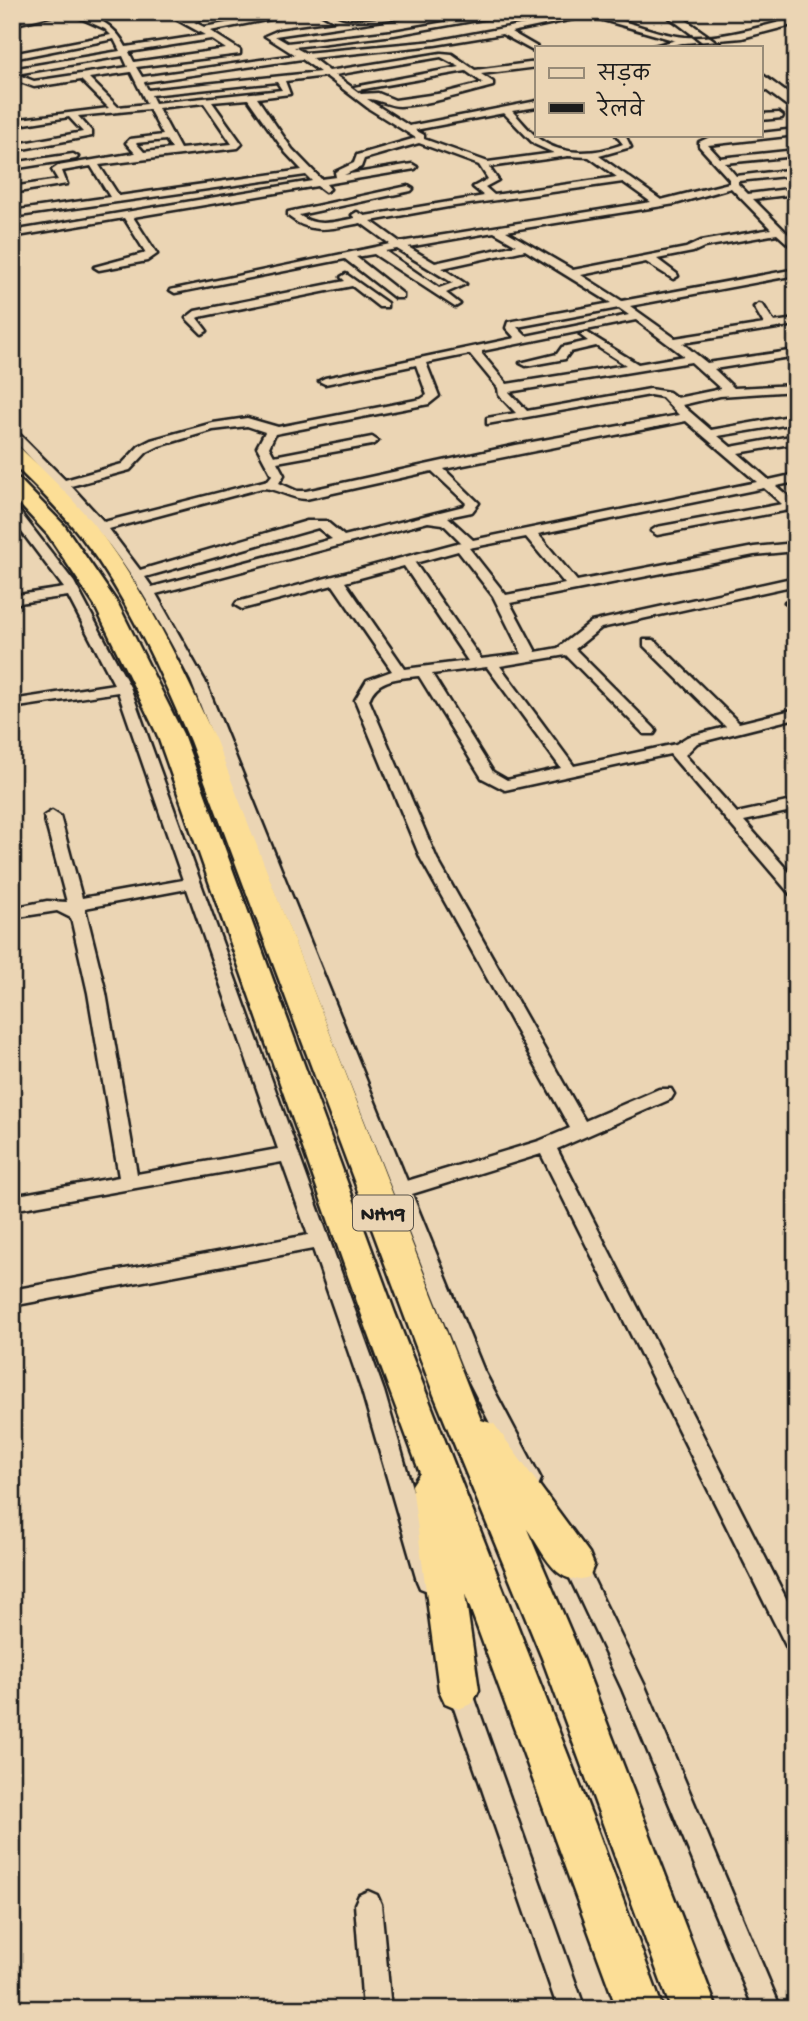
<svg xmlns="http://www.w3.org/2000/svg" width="808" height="2021" font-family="'Gochi Hand','Playpen Sans Deva',sans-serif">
  <rect width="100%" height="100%" fill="#ebd5b4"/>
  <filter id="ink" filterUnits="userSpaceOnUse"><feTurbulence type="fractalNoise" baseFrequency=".0143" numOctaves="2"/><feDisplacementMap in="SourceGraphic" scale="14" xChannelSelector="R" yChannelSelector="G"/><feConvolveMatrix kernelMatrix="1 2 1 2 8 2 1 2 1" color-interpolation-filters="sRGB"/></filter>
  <g filter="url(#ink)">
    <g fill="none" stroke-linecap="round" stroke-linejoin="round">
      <defs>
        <g id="minor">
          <path d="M67 12C93 12 115 25 126 47L205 35 163 12H174L187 19 211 12H224L194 22 204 27 288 12H306L210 31 240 50V54L136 67 142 77 295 55 265 36 279 30 337 22 319 12C331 12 340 21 350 20 380 20 408 12 438 12L275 36 287 43 394 31 502 12H522L394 35 294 47 305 53 435 41 588 12V16L511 32 537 47V53L502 34 435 45 312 58 329 71 441 53 452 54 475 70 537 62V67L481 74 493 82V86C463 94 431 104 400 106 388 106 379 99 367 99L409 126 537 101V107L512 111C521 120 529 131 539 139 563 157 597 154 623 144L616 135H625L631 147 599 156 661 200 729 183V179L699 146V142L710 137 761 135V133L796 129V135L708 145 720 158 796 150V156L725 163 736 176 796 169V175L738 181V184L748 194 796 188V194L753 199 796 242V251L777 234 704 247 693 252 657 259 677 274 678 276 673 279 646 262 581 275 622 301 796 269V275L630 306 675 338 764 324 754 307 759 304 763 305 774 322 796 319V325L682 343 707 363 796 350V356L714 369 734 388 796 385V391L720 396 682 405 711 430 796 415V423L718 436 731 447 796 435V443L738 453 769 480 796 474V482L776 486 796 503V514L789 510 657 535 651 531 657 527 782 504 764 488 538 534 577 581 754 547 796 543V551L754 555 510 603 536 652 558 648 591 622 796 577V585L601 628 575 649 654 728 656 731 654 734H644L566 655 500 666 574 766 676 744 687 737 726 727 644 646V640H654L739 723 796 709V718L697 743 685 755 737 813 796 800V810L744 821 796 880V895L790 894 670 754 505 790 482 778 419 676C400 678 376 678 369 700L437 859 585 1121 659 1089H671L674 1094 671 1099 557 1149 796 1618V1653L788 1650 541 1154 412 1194 484 1371 541 1479 538 1486 530 1488 522 1486 464 1372 191 681C167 634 142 588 110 546 80 508 45 474 12 438V427L65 480 122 464 139 446 151 440 213 423 247 418 278 427 421 399 427 395 416 365 325 384 319 381 325 378 515 338 506 328 508 322 611 303 525 250 442 268 466 284 446 293 460 304 455 307 374 254 356 257 403 294V298H395L345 259 175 293 170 290 390 244 361 223C332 228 313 236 288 216V212L408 186 413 189 411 191 299 215C316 228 335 222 355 218L352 215 357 212 365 216 484 196 473 187 488 179 479 165 419 143 364 159 361 167 344 175 412 164 417 167 415 169 326 184 330 189 325 192 317 186 133 217 157 254 147 261 99 270 94 267 146 253 124 218 12 237V231L312 181 306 175 12 217V211L110 197 91 166 62 171 67 184 12 193V187L58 180 52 170 58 166 135 153 126 143 130 139 163 135 149 109 78 116 92 132V136L12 151V145L83 132 69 117 12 126V120L109 108 81 80 34 87 12 79V69L120 51 114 39 12 59V54L111 35 105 29ZM211 39 226 49 134 62 129 52ZM123 56 128 67 34 81 16 74ZM441 57 460 67 354 87 358 90 466 71 483 83 444 93 395 100 378 93 361 94 335 75ZM302 59 320 72 148 90 144 82ZM131 72 147 104 118 107 89 78ZM326 76 368 108 416 138 357 155 354 163 335 172 336 177 321 179 292 149 257 98 290 94 285 81ZM277 82 282 90 155 103 151 95ZM248 99 286 153 302 170 119 196 99 165 238 148 242 144 212 102ZM204 103 232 144 180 149 158 108ZM504 113 534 144 554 153 488 162 424 139V135L415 130ZM166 140 172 149 144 152 136 143ZM568 156 589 157 617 177 494 195 485 187 498 180 489 167ZM623 182 651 202 400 242 371 221 448 207ZM731 188 771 229 701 241 686 248 573 270 506 231 675 204ZM494 232 517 245 435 263 408 247ZM397 249 453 283 439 288 385 251ZM619 308 629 315 526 336 517 327ZM636 320 684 356 638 364 586 332 580 335 588 341 562 347 557 354 520 363 526 366 565 359 570 352 596 346 626 365 507 384 482 354V351ZM470 354 498 388 499 395 516 413 487 418V424L650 395 662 397 679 415 516 445 306 491H297L279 483 284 475 277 462 372 445 378 441 372 437 274 456 269 447 275 434 429 404 439 396 426 363ZM691 362 721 389 677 398 669 392 650 389 527 411 509 392ZM686 421 757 482 473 540 448 517 472 512 479 503 444 469ZM247 426 265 432 257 447 272 475 268 480 104 522 71 486 130 470 147 452 159 446 213 430ZM432 471 466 503 464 506 344 536 326 521H307L140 570 109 529 262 488C278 488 290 499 306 499ZM428 522 443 524 461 542 237 602 235 605 242 609 333 585 392 671 367 680 355 700 421 859 570 1128 539 1141 407 1181 205 681 156 594ZM318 528 332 539 152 587 145 577ZM526 537 565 584 506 595 469 548ZM458 551 493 596 522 654 481 659 415 563ZM404 566 468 661 405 669 345 582ZM487 667 561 768 507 780 493 772 432 674Z"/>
          <path d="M684 38 687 42 663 47H650Z"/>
          <path d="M779 113 783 116 782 118 761 120V114Z"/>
          <path d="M73 154 78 157 76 159 12 169V163Z"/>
          <path d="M346 274 387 303V307H379L352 286 199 317 197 318 207 331 202 334 186 318 195 311 345 281 341 277Z"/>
          <path d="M12 506 16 507 74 582 130 687 384 1391 439 1581 436 1588 428 1591 420 1588 417 1581 362 1391 313 1249 12 1306V1290L308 1235 282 1162 12 1210V1196L119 1177 88 993 71 918 57 911 12 918V908L47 901 67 902 44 816 52 811 60 816 82 898 183 880 118 692 12 708V700L114 684 68 596 12 604V596L64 588 12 519ZM187 889 278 1149 137 1174 106 993 85 908Z"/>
          <path d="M792 598 796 599V609L785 602Z"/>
          <path d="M571 1547 579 1550 645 1686 781 2009H754L622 1689 560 1557 563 1550Z"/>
          <path d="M458 1674 466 1677 470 1685 585 2009H558L446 1685 450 1677Z"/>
          <path d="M368 1891 377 1895 381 1904 391 2009H363L355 1904 359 1895Z"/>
        </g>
        <g id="tertiary">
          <path d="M45 12H66L12 25V19Z"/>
          <path d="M575 12C614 12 648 34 685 37 722 39 760 27 796 18V24L742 38 684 43Z"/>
        </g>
        <g id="trunk">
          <path d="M12 445 19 447C46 473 74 499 97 529 147 593 182 667 216 741L481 1420 494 1424 589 1553 594 1565 589 1577C556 1589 544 1552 527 1529L582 1658 717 2009H671L542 1658 434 1395 190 741C160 671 128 599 82 538 61 511 36 487 12 463Z"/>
          <path d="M12 477 19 479 64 525 118 604 183 734 395 1313 597 1829 663 2009H617L465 1594 479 1690 473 1703 459 1709 445 1703 439 1690 412 1485 420 1473 361 1313 157 734 94 604 48 535 12 496Z"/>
        </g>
      </defs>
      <use href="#minor" stroke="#1c1c1c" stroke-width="5"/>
      <use href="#tertiary" stroke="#1c1c1c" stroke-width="5"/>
      <use href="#trunk" stroke="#1c1c1c" stroke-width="5"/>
      <use href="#minor" fill="#ebd5b4" fill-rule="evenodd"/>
      <use href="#tertiary" fill="#ebd5b4" fill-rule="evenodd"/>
      <use href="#trunk" fill="#fcde96" fill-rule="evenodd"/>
      <g stroke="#1c1c1c" stroke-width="2.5">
        <path d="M660 12 707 47"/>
        <path d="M677 12 726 47"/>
        <path d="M761 72 796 98"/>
        <path d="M761 88 796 114"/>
      </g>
    </g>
  </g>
  <g text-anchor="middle" stroke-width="6" stroke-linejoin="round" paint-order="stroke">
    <rect fill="#ebd5b4" stroke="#5a544a" stroke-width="2" x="353" y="1195.5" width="60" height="35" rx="5"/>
    <g font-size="21" font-weight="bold" fill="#1c1c1c">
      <text x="383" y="1220">NH19</text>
    </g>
  </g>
  <rect width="808" height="2021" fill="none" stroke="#ebd5b4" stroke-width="42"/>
  <rect x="21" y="21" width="766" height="1979" fill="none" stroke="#1c1c1c" stroke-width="2.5" filter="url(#ink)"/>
  <rect x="535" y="46" width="228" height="91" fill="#ebd5b4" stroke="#988b77" stroke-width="2"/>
  <rect x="549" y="68" width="35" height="10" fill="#ebd5b4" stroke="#988b77" stroke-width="2"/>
  <text x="598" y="80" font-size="21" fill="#1c1c1c">सड़क</text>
  <rect x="549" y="103" width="35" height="10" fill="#1c1c1c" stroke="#988b77" stroke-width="2"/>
  <text x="598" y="116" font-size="21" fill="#1c1c1c">रेलवे</text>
</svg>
